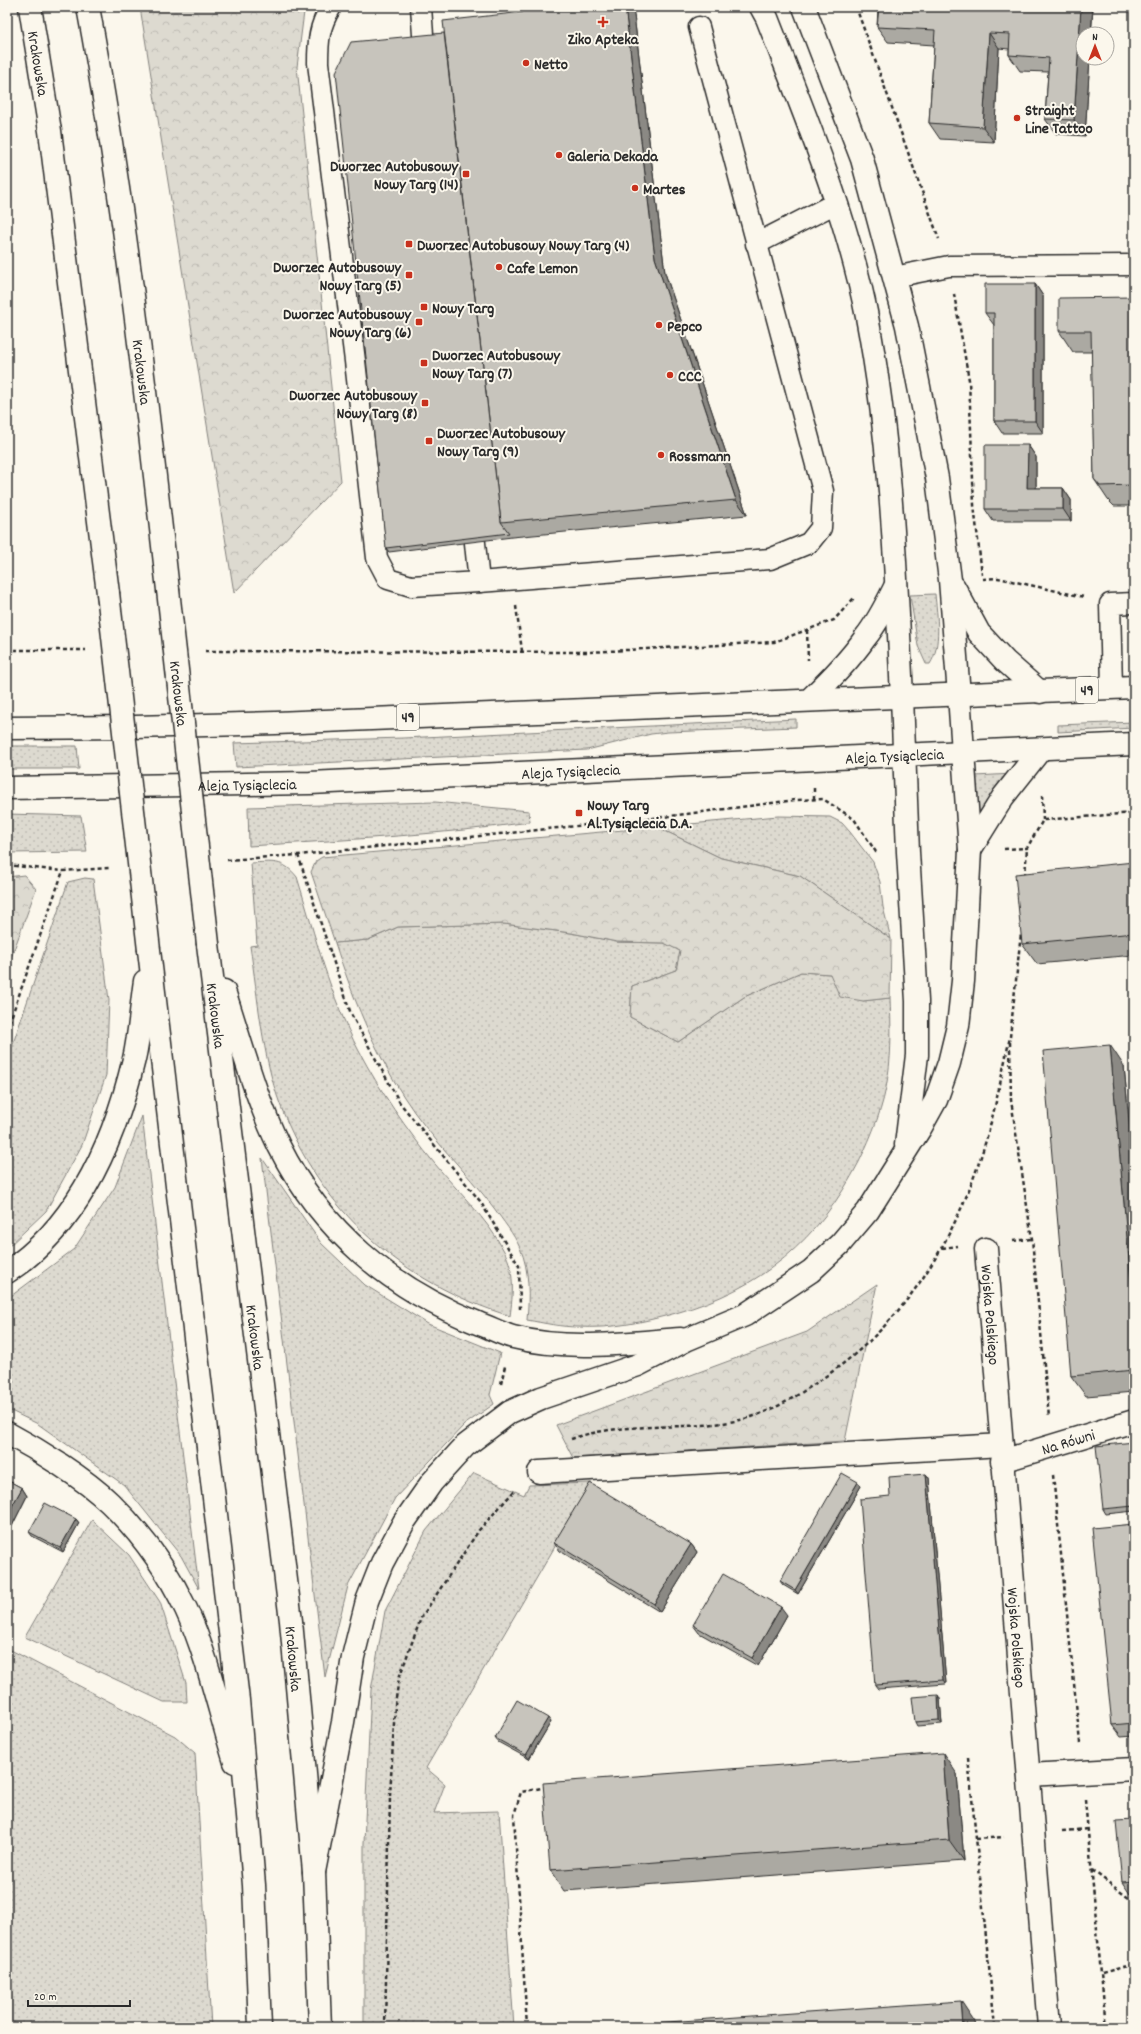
<svg xmlns="http://www.w3.org/2000/svg" width="1141" height="2034" font-family="Dekko,sans-serif">
  <defs>
    <pattern id="grass-dots" width="8" height="8" patternUnits="userSpaceOnUse"><rect width="8" height="8" fill="#dddad0"/><path d="M2 2h.1M6 6h.1" fill="none" stroke="#bebbb3" stroke-width="1.8" stroke-linecap="round"/></pattern>
    <pattern id="forest-crowns" width="20" height="18" patternUnits="userSpaceOnUse"><rect width="20" height="18" fill="#dddad0"/><path d="M2 6a3 3 0 1 1 6 0M12 15a3 3 0 1 1 6 0" fill="none" stroke="#bebbb3"/></pattern>
  </defs>
  <rect width="100%" height="100%" fill="#fbf7ec"/>
  <filter id="ink" filterUnits="userSpaceOnUse"><feTurbulence type="fractalNoise" baseFrequency=".025" numOctaves="2"/><feDisplacementMap in="SourceGraphic" scale="8" xChannelSelector="R" yChannelSelector="G"/><feConvolveMatrix kernelMatrix="1 2 1 2 8 2 1 2 1" color-interpolation-filters="sRGB"/></filter>
  <g filter="url(#ink)">
    <g fill="url(#grass-dots)" stroke="#84827e">
      <path d="M935 594C937 616 942 645 930 664H926L918 646 910 595Z"/>
      <path d="M796 719V727L668 732 651 734 587 750 236 767 234 743 403 738Z"/>
      <path d="M1134 722V728L1058 732V725Z"/>
      <path d="M7 746H77L79 769H7Z"/>
      <path d="M1013 774 978 820 975 776Z"/>
      <path d="M435 802 529 811 530 822C437 835 343 840 249 846L248 807Z"/>
      <path d="M7 814 81 816 87 852 7 853Z"/>
      <path d="M778 816 830 817 842 823 850 832 873 862 880 882 883 907 891 939 800 876 721 858 657 827Z"/>
      <path d="M251 863C272 862 283 859 297 877 315 935 330 997 359 1051 380 1091 406 1129 435 1164 458 1192 487 1218 504 1251 515 1271 513 1294 510 1316 402 1283 320 1211 280 1104 262 1056 258 997 250 946L257 945Z"/>
      <path d="M85 878 93 879 109 1000 106 1075 82 1145 46 1211 7 1248V1061L68 882Z"/>
      <path d="M504 924 571 933 617 942 664 943 681 951 676 970 632 986 630 1017 678 1042 744 997 801 972 830 974 863 1001 890 998C891 1024 892 1050 888 1076 884 1106 872 1135 859 1162 819 1240 761 1289 676 1313 644 1322 612 1329 578 1327 561 1327 544 1323 527 1320 529 1297 530 1271 520 1248 514 1234 503 1221 494 1208 465 1170 430 1138 404 1097 373 1048 353 998 335 943L368 940 398 927Z"/>
      <path d="M142 1116 199 1589 181 1556 124 1485 38 1424 7 1409V1299L74 1249 115 1187Z"/>
      <path d="M262 1158 321 1243 365 1285 428 1324 500 1353 490 1395 494 1404 464 1425 395 1498 348 1586 325 1677Z"/>
      <path d="M474 1473 524 1495 529 1485 592 1483 426 1768 445 1784 434 1813 499 1811 514 2027H364V1843L371 1690 385 1611 426 1531Z"/>
      <path d="M92 1520 129 1555 160 1602 186 1683 187 1702H164L25 1637Z"/>
      <path d="M7 1648 175 1736 195 1753 211 2027H7Z"/>
    </g>
    <g fill="url(#forest-crowns)" stroke="#84827e">
      <path d="M140 7H302L304 12 297 67 341 481 234 593Z"/>
      <path d="M657 827 721 858 800 876 891 939 890 998 863 1001 840 997 830 974 801 972 744 997 678 1042 630 1017 632 986 676 970 680 951 664 943 617 942 571 933 504 924 398 927 368 940 335 943 311 872 316 861 322 857Z"/>
      <path d="M24 875 36 889 7 969V877Z"/>
      <path d="M877 1284 845 1441 573 1458 556 1425 807 1332Z"/>
    </g>
    <g fill="none" stroke-linecap="round" stroke-linejoin="round">
      <defs>
        <g id="lane">
          <path d="M331 7C319 26 318 41 318 63L355 361 377 558 388 579 411 586 479 582 472 514"/>
          <path d="M421 7 425 63"/>
          <path d="M756 244 836 203"/>
          <path d="M894 277 949 266 1134 265"/>
          <path d="M479 582 770 559 809 543 821 528 823 491 699 27"/>
          <path d="M1112 688 1110 604 1134 603"/>
        </g>
        <g id="street">
          <path d="M761 7 767 18C805 116 847 214 867 317 891 442 896 570 902 697"/>
          <path d="M804 7 862 159 907 326 937 478 950 580 959 695"/>
          <path d="M954 587 979 633 1005 661 1040 692"/>
          <path d="M809 700C829 681 849 661 865 638 878 622 887 603 896 585"/>
          <path id="s1" d="M986 1249 1049 2027"/>
          <path id="s2" d="M1002 1461 1134 1421"/>
          <path d="M539 1472 1002 1445"/>
          <path d="M1029 1775 1134 1769"/>
        </g>
        <g id="secondary">
          <path id="s3" d="M30 7 50 131 108 593"/>
          <path id="s4" d="M88 7C124 200 146 395 168 590"/>
          <path d="M902 697 908 852 917 1001V1055L906 1145"/>
          <path d="M970 850 1003 797 1041 749"/>
          <path id="s5" d="M208 944 291 1621 314 1872 320 2027"/>
          <path d="M149 950 238 1700 254 1885 260 2027"/>
          <path d="M224 991C241 1042 255 1097 279 1146 321 1231 393 1290 480 1324 491 1328 502 1334 513 1337 567 1351 626 1343 681 1339"/>
          <path d="M7 1272C79 1225 115 1139 134 1059 140 1033 141 1006 145 981"/>
          <path d="M7 1433C39 1450 84 1478 110 1503 141 1533 167 1569 186 1609 207 1654 220 1714 235 1762"/>
          <path d="M314 1872 343 1722 353 1657 367 1601 382 1563 404 1522 432 1482 465 1446 510 1412 541 1398 638 1365 688 1339 745 1315 811 1271 840 1244 868 1211 921 1127 936 1100 949 1063 958 1026 963 981 970 850 959 695"/>
        </g>
        <g id="primary">
          <path d="M7 728 135 727 276 723 1134 687"/>
          <path id="s6" d="M7 788 310 783 1134 744"/>
        </g>
      </defs>
      <use href="#lane" stroke="#2b2b2b" stroke-width="23"/>
      <use href="#street" stroke="#2b2b2b" stroke-width="25"/>
      <use href="#secondary" stroke="#2b2b2b" stroke-width="25"/>
      <use href="#primary" stroke="#2b2b2b" stroke-width="25"/>
      <g stroke="#2b2b2b" stroke-width="2.5" stroke-dasharray="4 3" stroke-linecap="butt">
        <path d="M856 7 939 239"/>
        <path d="M954 294 969 380 974 505 982 575"/>
        <path d="M983 579 998 578 1084 597"/>
        <path d="M516 606 522 651"/>
        <path d="M807 630 808 660"/>
        <path d="M7 650H86"/>
        <path d="M205 651 590 652 774 642 834 620 854 598"/>
        <path d="M814 788V800"/>
        <path d="M1042 795 1043 820"/>
        <path d="M1004 849 1027 848 1043 820 1134 813"/>
        <path d="M298 855 351 1014 400 1103 480 1201 519 1266 520 1309"/>
        <path d="M227 860 298 855 663 817 795 800 823 799 854 819 876 852H879"/>
        <path d="M7 865 63 871 110 868"/>
        <path d="M1025 876 1027 848"/>
        <path d="M7 1029 63 871"/>
        <path d="M1010 1037 1021 933"/>
        <path d="M1010 1042 1011 1100 1032 1239 1049 1417"/>
        <path d="M1013 1241 1032 1239"/>
        <path d="M942 1248 958 1246"/>
        <path d="M501 1384 505 1366"/>
        <path d="M571 1439C624 1420 685 1432 740 1420 770 1413 798 1396 823 1378 905 1323 955 1241 984 1147 995 1111 1002 1074 1010 1037"/>
        <path d="M1053 1475 1080 1743"/>
        <path d="M968 1758 995 2027"/>
        <path d="M1085 1800 1106 2027"/>
        <path d="M1062 1831 1088 1829"/>
        <path d="M976 1839 1004 1837"/>
        <path d="M1092 1870 1134 1902"/>
        <path d="M1102 1973 1134 1964"/>
        <path d="M385 2027 390 1796 395 1705 399 1678 421 1618 479 1530 516 1489"/>
        <path d="M527 2027 514 1815 521 1792 547 1787"/>
        <path d="M548 2027 576 2025"/>
      </g>
      <use href="#lane" stroke="#fbf7ec" stroke-width="20"/>
      <use href="#street" stroke="#fbf7ec" stroke-width="22"/>
      <use href="#secondary" stroke="#fbf7ec" stroke-width="22"/>
      <use href="#primary" stroke="#fbf7ec" stroke-width="22"/>
      <defs>
        <g id="secondary-bridge">
          <path id="s7" d="M168 590 208 944"/>
          <path d="M108 593 149 950"/>
        </g>
      </defs>
      <use href="#secondary-bridge" stroke="#2b2b2b" stroke-width="25" stroke-linecap="butt"/>
      <use href="#secondary-bridge" stroke="#fbf7ec" stroke-width="22"/>
    </g>
    <g fill="#aba9a2" stroke="#2b2b2b">
      <path d="M523 7H633L665 273 747 515 512 537 389 552 386 548 444 33 523 12Z"/>
      <path d="M878 7H1093L1085 136 1056 134 1045 119 1048 72 1020 71 1009 55V49L999 48 994 142 940 139 929 123 934 45 888 42 877 27Z"/>
      <path d="M1035 284 1043 296V433H1002L994 421V325L985 313Z"/>
      <path d="M1134 297V506H1114L1108 500 1094 479 1092 352H1073L1059 331Z"/>
      <path d="M1028 445 1036 457V488H1063L1071 500V521H993L985 509Z"/>
      <path d="M1134 862V955L1037 964 1022 944Z"/>
      <path d="M1124 1066 1134 1174V1392L1086 1396 1071 1376Z"/>
      <path d="M1134 1442V1511L1106 1514 1103 1509Z"/>
      <path d="M926 1474 929 1478 946 1684 878 1689 875 1685 890 1496Z"/>
      <path d="M7 1480 22 1488 27 1496 12 1526 7 1523Z"/>
      <path d="M858 1482 861 1486 798 1594 783 1585 780 1581Z"/>
      <path d="M76 1519 79 1523 63 1552 32 1536 29 1532Z"/>
      <path d="M1134 1524V1736L1121 1737 1112 1725Z"/>
      <path d="M554 1543 691 1544 697 1552 660 1612 560 1551Z"/>
      <path d="M787 1615 758 1666 699 1633 693 1625Z"/>
      <path d="M938 1695 940 1699 942 1724 917 1726 915 1722Z"/>
      <path d="M551 1722 529 1759 498 1742 495 1738Z"/>
      <path d="M957 1774 964 1861 564 1891 550 1870Z"/>
      <path d="M1134 1820V1893L1130 1894 1122 1882Z"/>
    </g>
    <g fill="#8b8984" stroke="#2b2b2b">
      <path d="M625 7H633L665 273 747 515 736 500 655 258Z"/>
      <path d="M1081 7H1093L1091 34H1083V58H1090L1085 136 1074 120Z"/>
      <path d="M989 33 999 48 994 142 983 127Z"/>
      <path d="M1035 284 1043 296V433L1035 421Z"/>
      <path d="M1028 445 1036 457V500L1027 488Z"/>
      <path d="M1063 488 1071 500V521L1063 509Z"/>
      <path d="M1110 1045 1124 1066 1134 1174V1318Z"/>
      <path d="M926 1474 929 1478 946 1684 943 1680Z"/>
      <path d="M858 1482 861 1486 798 1594 795 1590Z"/>
      <path d="M22 1488 27 1496 12 1526 7 1519V1515Z"/>
      <path d="M76 1519 79 1523 63 1552 60 1548Z"/>
      <path d="M691 1544 697 1552 660 1612 654 1604Z"/>
      <path d="M781 1607 787 1615 758 1666 752 1658Z"/>
      <path d="M938 1695 940 1699 942 1724 939 1720Z"/>
      <path d="M548 1718 551 1722 529 1759 526 1755Z"/>
      <path d="M943 1753 957 1774 964 1861 949 1840Z"/>
      <path d="M961 2001 975 2022 976 2027H963Z"/>
    </g>
    <g fill="#c7c4bc" stroke="#2b2b2b">
      <path d="M523 7H625L655 258 736 500 501 522 443 21 523 12Z"/>
      <path d="M879 7H1081L1074 120 1045 119 1049 58 1009 55 1010 34 989 33 983 127 929 123 935 30 877 27Z"/>
      <path d="M444 33 501 522 509 533 386 548 336 72 351 42Z"/>
      <path d="M985 284H1035V421H994V313H985Z"/>
      <path d="M1134 297V485L1100 486 1094 479 1091 331H1059V298Z"/>
      <path d="M985 445H1028L1027 488H1063V509H985Z"/>
      <path d="M1134 862V933L1022 944 1015 874Z"/>
      <path d="M1110 1045 1134 1318V1370L1071 1376 1043 1051Z"/>
      <path d="M1134 1442V1506L1103 1509 1096 1446Z"/>
      <path d="M842 1473 858 1482 795 1590 780 1581Z"/>
      <path d="M926 1474 943 1680 875 1685 860 1499 890 1496 889 1477Z"/>
      <path d="M7 1480 22 1488 7 1515Z"/>
      <path d="M590 1483 691 1544 654 1604 554 1543Z"/>
      <path d="M45 1503 76 1519 60 1548 29 1532Z"/>
      <path d="M1134 1524V1723L1112 1725 1092 1528Z"/>
      <path d="M723 1574 781 1607 752 1658 693 1625Z"/>
      <path d="M938 1695 939 1720 915 1722 912 1697Z"/>
      <path d="M517 1700 548 1718 526 1755 495 1738Z"/>
      <path d="M943 1753 949 1840 550 1870 543 1783Z"/>
      <path d="M1134 1820V1881L1122 1882 1116 1821Z"/>
      <path d="M961 2001 963 2027H598Z"/>
    </g>
  </g>
  <g fill="#c8321e" stroke="#fbf7ec" stroke-width="1.5">
    <path d="M601 16h4v4h4v4h-4v4h-4v-4h-4v-4h4z"/>
    <circle cx="526" cy="63" r="4"/>
    <circle cx="1017" cy="118" r="4"/>
    <circle cx="559" cy="155" r="4"/>
    <rect x="462" y="170" width="8" height="8" rx="2"/>
    <circle cx="635" cy="188" r="4"/>
    <rect x="405" y="240" width="8" height="8" rx="2"/>
    <circle cx="499" cy="267" r="4"/>
    <rect x="405" y="271" width="8" height="8" rx="2"/>
    <rect x="420" y="303" width="8" height="8" rx="2"/>
    <rect x="415" y="318" width="8" height="8" rx="2"/>
    <circle cx="659" cy="325" r="4"/>
    <rect x="420" y="359" width="8" height="8" rx="2"/>
    <circle cx="670" cy="375" r="4"/>
    <rect x="421" y="399" width="8" height="8" rx="2"/>
    <rect x="425" y="437" width="8" height="8" rx="2"/>
    <circle cx="661" cy="455" r="4"/>
    <rect x="575" y="809" width="8" height="8" rx="2"/>
  </g>
  <g text-anchor="middle" stroke-width="4" stroke-linejoin="round" paint-order="stroke">
    <g fill="#fbf7ec" stroke="#696865" stroke-width="1">
      <rect x="1076" y="677" width="22" height="26" rx="3"/>
      <rect x="397" y="704" width="22" height="26" rx="3"/>
    </g>
    <g font-size="15" font-weight="bold" fill="#2b2b2b">
      <text x="1087" y="695">49</text>
      <text x="408" y="722">49</text>
    </g>
    <g font-size="16" font-weight="bold" fill="#2b2b2b" stroke="#fbf7ec" text-anchor="start">
      <text x="603" y="44" text-anchor="middle">Ziko Apteka</text>
      <text x="534" y="69">Netto</text>
      <text x="1025" y="115">Straight<tspan x="1025" dy="18">Line Tattoo</tspan></text>
      <text x="567" y="161">Galeria Dekada</text>
      <text x="458" y="171" text-anchor="end">Dworzec Autobusowy<tspan x="458" dy="18">Nowy Targ (14)</tspan></text>
      <text x="643" y="194">Martes</text>
      <text x="417" y="250">Dworzec Autobusowy Nowy Targ (4)</text>
      <text x="401" y="272" text-anchor="end">Dworzec Autobusowy<tspan x="401" dy="18">Nowy Targ (5)</tspan></text>
      <text x="507" y="273">Cafe Lemon</text>
      <text x="432" y="313">Nowy Targ</text>
      <text x="411" y="319" text-anchor="end">Dworzec Autobusowy<tspan x="411" dy="18">Nowy Targ (6)</tspan></text>
      <text x="667" y="331">Pepco</text>
      <text x="432" y="360">Dworzec Autobusowy<tspan x="432" dy="18">Nowy Targ (7)</tspan></text>
      <text x="678" y="381">CCC</text>
      <text x="417" y="400" text-anchor="end">Dworzec Autobusowy<tspan x="417" dy="18">Nowy Targ (8)</tspan></text>
      <text x="437" y="438">Dworzec Autobusowy<tspan x="437" dy="18">Nowy Targ (9)</tspan></text>
      <text x="669" y="461">Rossmann</text>
      <text x="587" y="810">Nowy Targ<tspan x="587" dy="18">Al.Tysiąclecia D.A.</tspan></text>
    </g>
    <g font-size="16" fill="#2b2b2b" stroke="#fbf7ec">
      <text dy="6" stroke="none"><textPath href="#s3" startOffset="57">Krakowska</textPath></text>
      <text dy="6" stroke="none"><textPath href="#s4" startOffset="369">Krakowska</textPath></text>
      <text dy="6" stroke="none"><textPath href="#s7" startOffset="104">Krakowska</textPath></text>
      <text dy="6" stroke="none"><textPath href="#s6" startOffset="888">Aleja Tysiąclecia</textPath></text>
      <text dy="6" stroke="none"><textPath href="#s6" startOffset="564">Aleja Tysiąclecia</textPath></text>
      <text dy="6" stroke="none"><textPath href="#s6" startOffset="240">Aleja Tysiąclecia</textPath></text>
      <text dy="6" stroke="none"><textPath href="#s5" startOffset="72">Krakowska</textPath></text>
      <text dy="6" stroke="none"><textPath href="#s1" startOffset="66">Wojska Polskiego</textPath></text>
      <text dy="6" stroke="none"><textPath href="#s5" startOffset="396">Krakowska</textPath></text>
      <text dy="6" stroke="none"><textPath href="#s2" startOffset="69">Na Równi</textPath></text>
      <text dy="6" stroke="none"><textPath href="#s1" startOffset="390">Wojska Polskiego</textPath></text>
      <text dy="6" stroke="none"><textPath href="#s5" startOffset="720">Krakowska</textPath></text>
    </g>
  </g>
  <rect width="1141" height="2034" fill="none" stroke="#fbf7ec" stroke-width="24"/>
  <rect x="12" y="12" width="1117" height="2010" fill="none" stroke="#2b2b2b" stroke-width="1.5" filter="url(#ink)"/>
  <g transform="translate(1095 46)"><circle r="19" fill="#fbf7ec" stroke="#a8a59f"/>
  <path d="M0-3L7 15L0 10L-7 15Z" fill="#c8321e"/>
  <text y="-6" font-size="11" font-weight="bold" text-anchor="middle" fill="#2b2b2b">N</text>
  </g>
  <path d="M28 2000v6h102v-6" fill="none" stroke="#2b2b2b" stroke-width="2"/>
  <text x="34" y="2000" font-size="12" fill="#2b2b2b" stroke="#fbf7ec" stroke-width="3" paint-order="stroke">20 m</text>
</svg>
